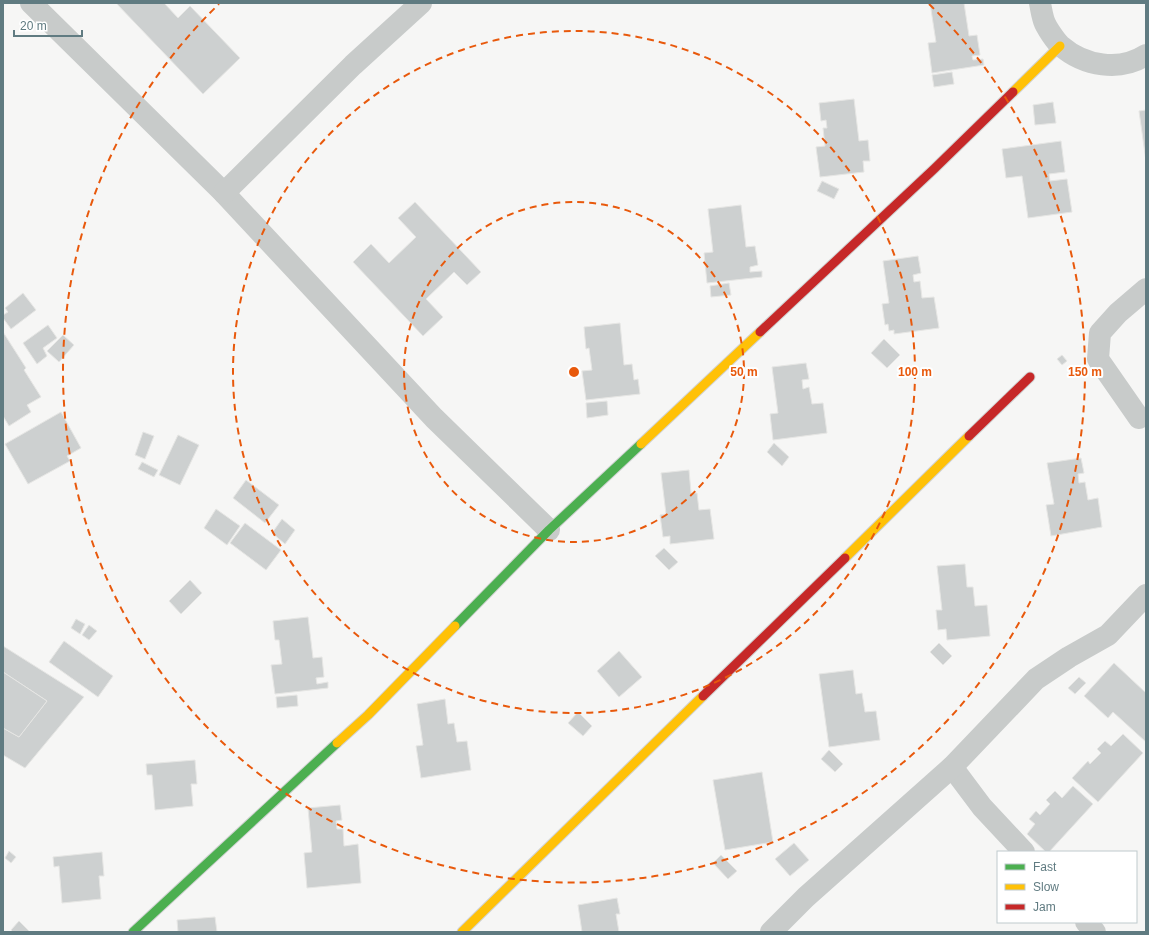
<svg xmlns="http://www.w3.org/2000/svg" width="1149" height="935" font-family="Arial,sans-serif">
  <rect width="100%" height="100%" fill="#f6f6f5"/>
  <g fill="#cdd0d0" stroke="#e6e6e4">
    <path d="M116 3H164L178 18 190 6 240 58 203 94Z"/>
    <path d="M930 3H964L969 36 977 35 980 55 972 56 973 60 983 59 984 65 932 73 928 43 936 42Z"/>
    <path d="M952 72 954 84 934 87 932 75Z"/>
    <path d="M854 99 859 141 868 140 870 161H863L864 172 820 177 816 147 825 146 823 128H827L826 120 821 121 819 103Z"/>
    <path d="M1053 102 1056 123 1035 125 1033 105Z"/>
    <path d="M1146 110V161L1139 111Z"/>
    <path d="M1061 141 1065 172 1049 174 1050 181 1067 179 1072 212 1028 218 1022 176 1006 178 1002 149Z"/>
    <path d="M822 181 839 189 834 199 817 191Z"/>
    <path d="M415 202 481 272 467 285 454 272 426 299 443 317 423 336 353 262 371 244 389 263 416 237 398 218Z"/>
    <path d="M741 205 746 247 755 246 758 265 750 267V272L762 271V277L707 283 704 253 713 252 708 209Z"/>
    <path d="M918 256 921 273 913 275 914 282 920 281 922 298 934 297 939 328 894 334V330L889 331 888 324 885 325 882 304 889 303 883 261Z"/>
    <path d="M729 283 731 295 711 297 710 286Z"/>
    <path d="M23 293 36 310 11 329 3 318V315L8 312 5 308Z"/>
    <path d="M620 323 624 365 632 364 634 380 638 379 640 394 586 400 582 371 592 370 589 348 586 349 584 327Z"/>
    <path d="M48 325 57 338 43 348 47 356 37 364 23 343Z"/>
    <path d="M3 332 26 368 24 370 41 397 27 405 31 412 9 426 3 416Z"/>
    <path d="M63 335 74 345 59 362 47 351Z"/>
    <path d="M884 339 900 355 887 368 871 353Z"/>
    <path d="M1062 355 1067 361 1062 365 1057 359Z"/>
    <path d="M806 363 809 379 802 380 803 389 809 387 812 404 823 403 827 433 773 440 770 414 778 413 772 367Z"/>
    <path d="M607 401 608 415 587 418 586 403Z"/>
    <path d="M61 412 81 448 67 456 70 461 28 484 5 444Z"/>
    <path d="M143 432 154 436 145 459 135 455Z"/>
    <path d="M178 435 199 445 180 485 159 475Z"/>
    <path d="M774 443 789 457 782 466 767 452Z"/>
    <path d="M1081 458 1084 473 1078 474 1079 483 1085 482 1088 500 1098 498 1102 527 1051 536 1046 505 1054 504 1047 463Z"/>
    <path d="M142 462 158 470 154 477 138 469Z"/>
    <path d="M689 470 691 493H697L699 510 710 509 714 539 670 544V536L663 537 660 515 666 514 661 473Z"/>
    <path d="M246 480 279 505 265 523 233 498Z"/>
    <path d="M216 509 240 526 227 545 204 528Z"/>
    <path d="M282 519 295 530 285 544 272 533Z"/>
    <path d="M245 523 281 550 266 570 230 543Z"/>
    <path d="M664 548 678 562 669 570 655 556Z"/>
    <path d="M965 564 967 587H973L975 606 987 605 990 636 947 640 946 629 938 630 936 610H942L937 566Z"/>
    <path d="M190 580 202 593 181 614 169 601Z"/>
    <path d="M308 617 313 658 322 657 324 677 316 678 317 684 328 682V688L275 694 271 665 282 664 279 640H275L273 621Z"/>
    <path d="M76 619 85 624 80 634 71 628Z"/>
    <path d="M89 625 97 631 89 640 82 635Z"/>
    <path d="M64 641 113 676 98 697 49 662Z"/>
    <path d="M939 643 952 656 943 665 930 652Z"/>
    <path d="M3 646 84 697 25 768 3 755V728L19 737 47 701 3 672Z"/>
    <path d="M619 651 642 677 619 697 597 671Z"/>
    <path d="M1114 663 1146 693V742L1113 712 1108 718 1084 696Z"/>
    <path d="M853 670 856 694 862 693 865 712 876 711 880 740 829 747 819 674Z"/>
    <path d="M3 672 47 701 19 737 3 728Z"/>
    <path d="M1079 677 1086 683 1075 694 1068 688Z"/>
    <path d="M297 695 298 706 277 708 276 697Z"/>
    <path d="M445 699 448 724 454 723 457 742 467 741 471 770 421 778 416 746 423 745 417 704Z"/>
    <path d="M578 712 592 726 583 736 568 723Z"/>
    <path d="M1123 734 1143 753 1098 802 1072 778 1088 761 1090 764 1101 753 1097 749 1105 741 1111 746Z"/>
    <path d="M829 750 843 764 835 772 821 759Z"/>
    <path d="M195 760 197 784H191L193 806 155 810 152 775H147L146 764Z"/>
    <path d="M762 772 773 842 725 850 713 780Z"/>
    <path d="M1073 786 1093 804 1049 852H1046L1027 834 1035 824 1029 819 1036 811 1040 815 1050 804 1046 800 1055 791 1062 798Z"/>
    <path d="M340 805 342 820 336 821 337 829H343L344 846 358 844 361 883 307 888 304 853 312 852 308 808Z"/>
    <path d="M794 843 809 860 790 876 775 859Z"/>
    <path d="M9 851 16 857 11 863 5 858Z"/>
    <path d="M102 852 104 876H99L101 899 62 903 59 866 54 867 53 857Z"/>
    <path d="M721 855 737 871 728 879 713 863Z"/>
    <path d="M617 898 620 914H616L619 932H582L578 905Z"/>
    <path d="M215 917 217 932H178L177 920Z"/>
    <path d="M19 921 30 932H13L11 930Z"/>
  </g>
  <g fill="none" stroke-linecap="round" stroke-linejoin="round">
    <defs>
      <g id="fast">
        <path d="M455 626 549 530 641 444"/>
        <path d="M133 932 337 743"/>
      </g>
      <g id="slow">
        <path d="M1013 92 1060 46"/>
        <path d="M641 444 760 332"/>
        <path d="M845 558 969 436"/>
        <path d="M337 743 368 715 455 626"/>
        <path d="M462 932 703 696"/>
      </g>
      <g id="jam">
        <path d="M760 332 934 169 1013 92"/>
        <path d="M969 436 1030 377"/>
        <path d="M703 696 845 558"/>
      </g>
    </defs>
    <use href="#fast" stroke="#d1d3d3" stroke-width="11"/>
    <use href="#slow" stroke="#d1d3d3" stroke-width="11"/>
    <use href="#jam" stroke="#d1d3d3" stroke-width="11"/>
    <g stroke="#c8cbca" stroke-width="22">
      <path d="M31 3 224 193 434 418 549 530"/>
      <path d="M1040 3C1041 9 1042 15 1044 21 1046 27 1056 42 1061 46 1084 66 1120 72 1146 55"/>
      <path d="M224 193 353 65 421 3"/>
      <path d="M1139 418 1098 359 1100 333 1118 313 1146 289"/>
      <path d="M952 767 982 807 1024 852"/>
      <path d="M1086 922 1095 932"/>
      <path d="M771 932 806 897 952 767 1036 679 1069 657 1108 635 1146 595"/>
    </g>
    <use href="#fast" stroke="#4caf50" stroke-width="9"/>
    <use href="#slow" stroke="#ffc107" stroke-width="9"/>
    <use href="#jam" stroke="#c62828" stroke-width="9"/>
  </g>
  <g fill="none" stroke="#e8590c" stroke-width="2" stroke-dasharray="7 5">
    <circle cx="574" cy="372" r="170"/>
    <circle cx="574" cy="372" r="341"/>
    <path d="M929 4A511 511 0 1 1 219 4"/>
  </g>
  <circle cx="574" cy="372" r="6" fill="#e8590c" stroke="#fff" stroke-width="2"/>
  <g font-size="12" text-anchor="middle" font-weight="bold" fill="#e8590c" stroke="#fff" stroke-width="4" stroke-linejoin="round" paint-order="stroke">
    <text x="744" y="376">50 m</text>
    <text x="915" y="376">100 m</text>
    <text x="1085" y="376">150 m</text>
  </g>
  <rect width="1149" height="935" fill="none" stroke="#607b81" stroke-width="8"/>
  <rect x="997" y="851" width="140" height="72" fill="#ffffff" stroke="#bfcacd"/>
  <rect x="1005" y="864" width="20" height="6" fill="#4caf50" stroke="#bfcacd"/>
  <text x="1033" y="871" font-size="12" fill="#607b81">Fast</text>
  <rect x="1005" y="884" width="20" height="6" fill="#ffc107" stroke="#bfcacd"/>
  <text x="1033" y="891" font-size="12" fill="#607b81">Slow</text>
  <rect x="1005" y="904" width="20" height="6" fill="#c62828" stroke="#bfcacd"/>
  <text x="1033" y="911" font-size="12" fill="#607b81">Jam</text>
  <path d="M14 30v6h68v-6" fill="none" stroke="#607b81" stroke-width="2"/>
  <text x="20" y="30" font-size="12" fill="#607b81" stroke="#ffffff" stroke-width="3" paint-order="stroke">20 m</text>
</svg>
